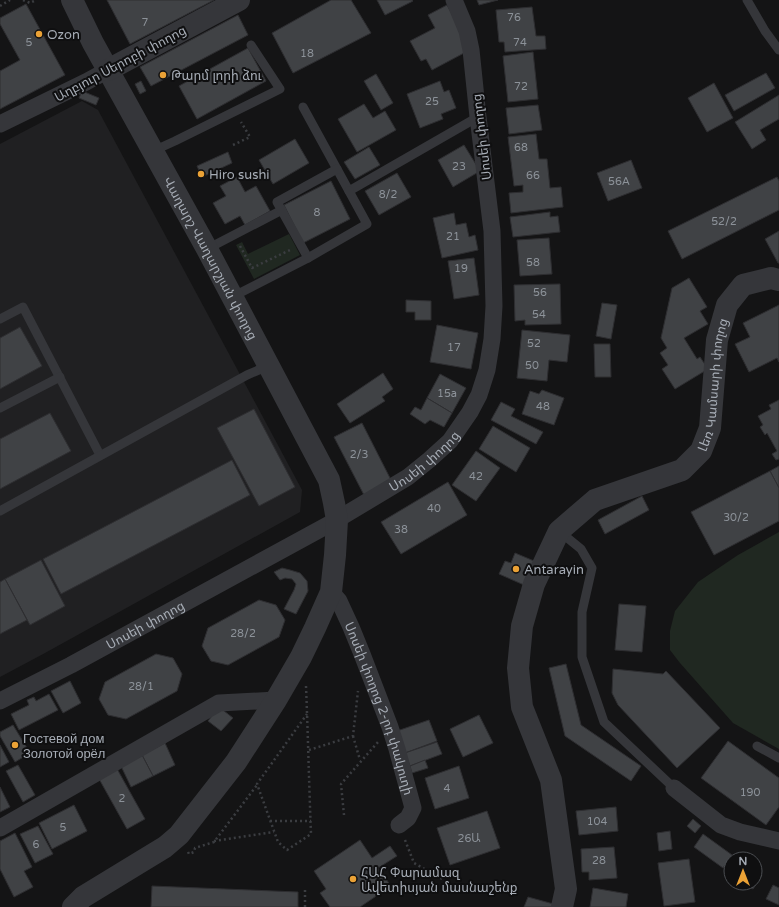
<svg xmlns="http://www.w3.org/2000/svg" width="779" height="907" font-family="'Varela Round','Noto Sans Armenian',sans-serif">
  <rect width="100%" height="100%" fill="#141415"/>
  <path fill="#202022" d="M82 101 98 110 302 490 300 512 45 653 0 677V144Z"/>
  <g fill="#202821">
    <path d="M289 234 300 255 254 279 236 245 242 242 248 254Z"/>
    <path d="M779 532V749L733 723 680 663 670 650V631L675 611 698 582 738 555Z"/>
  </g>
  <g fill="#404245" stroke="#2e2e31">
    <path d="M107 0H214L130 44Z"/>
    <path d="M331 0H351L371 33 293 73 272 33Z"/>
    <path d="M377 0H412L413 1 385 15Z"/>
    <path d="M477 0H498L479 5Z"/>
    <path d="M26 4 65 75 0 109V71L20 60 0 24V18Z"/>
    <path d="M447 5 466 40 464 53 432 70 426 59 421 61 410 41 435 28 428 15Z"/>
    <path d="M532 7 536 36H545L546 49 505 52 504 42H499L496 10Z"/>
    <path d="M238 15 248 35 151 86 140 67Z"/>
    <path d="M248 48 266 81 197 119 179 86Z"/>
    <path d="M533 52 538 99 508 102 503 56Z"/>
    <path d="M766 73 775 88 734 111 725 95Z"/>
    <path d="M376 74 393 103 381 110 364 81Z"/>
    <path d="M141 81 146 91 140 94 135 84Z"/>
    <path d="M440 81 444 92 449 90 456 108 441 114 443 119 420 128 407 94Z"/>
    <path d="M714 83 733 118 707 132 688 98Z"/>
    <path d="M82 91 99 98 96 105 79 98Z"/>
    <path d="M779 95V119L760 130 766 140 752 149 735 122Z"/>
    <path d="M364 104 373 118 385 111 396 130 357 152 338 119Z"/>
    <path d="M538 105 542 130 509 134 506 108Z"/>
    <path d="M536 134 539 159H547L550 188 561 187 563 207 511 213 509 193 523 192V185L514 186 508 137Z"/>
    <path d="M295 139 309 163 273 184 259 160Z"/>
    <path d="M464 145 480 171 453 187 438 160Z"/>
    <path d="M369 147 380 165 355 179 344 162Z"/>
    <path d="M228 152 232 163 202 177 197 166Z"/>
    <path d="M631 160 642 188 608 201 597 173Z"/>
    <path d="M397 173 411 197 379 215 365 191Z"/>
    <path d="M237 177 245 192 256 186 270 211 245 225 240 216 225 224 213 203 226 196 220 186Z"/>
    <path d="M777 177 779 181V210L682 259 668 231Z"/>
    <path d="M331 181 350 219 303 243 284 205Z"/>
    <path d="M550 212V217L558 216 560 232 513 237 510 217Z"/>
    <path d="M454 213 456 225 466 223 469 237 475 235 478 250 442 258 433 218Z"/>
    <path d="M779 231V263H778L765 239Z"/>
    <path d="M549 238 552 274 520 276 517 240Z"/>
    <path d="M474 258 479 295 454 299 448 261Z"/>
    <path d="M689 278 707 307 700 311 708 324 684 338 697 359 700 357 708 369 675 389 662 369 668 365 660 353 667 348 661 338 672 288Z"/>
    <path d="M560 284 561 324 525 325V320L515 321 514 285Z"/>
    <path d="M406 300 431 301V320H415V312H406Z"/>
    <path d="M602 303 617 305 611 339 596 336Z"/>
    <path d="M779 305V362L777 358 749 372 735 344 750 337 743 323Z"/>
    <path d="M437 325 478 333 471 369 430 362Z"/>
    <path d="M20 327 42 366 0 389V338Z"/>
    <path d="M522 330 570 335 567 362 549 360 547 381 517 378Z"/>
    <path d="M594 344H610L611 377H595Z"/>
    <path d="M383 373 393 389 382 397 385 401 350 423 337 404Z"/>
    <path d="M440 374 466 388 452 413 427 398Z"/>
    <path d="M542 390 564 398 554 425 522 414 530 391 539 394Z"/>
    <path d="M427 398 452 413 444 427 430 420 425 424 410 414 415 407 421 410Z"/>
    <path d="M779 400V459L776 460 772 454 777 451 767 433 765 435 760 427 763 425 758 416 771 409 769 405Z"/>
    <path d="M501 402 515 409 511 416 543 432 536 444 491 420Z"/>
    <path d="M254 409 295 487 259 506 217 428Z"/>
    <path d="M50 413 71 451 0 489V439Z"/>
    <path d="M362 423 391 480 364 495 334 437Z"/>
    <path d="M493 426 530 448 516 472 479 449Z"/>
    <path d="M476 451 500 468 476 501 452 485Z"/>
    <path d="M232 460 250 495 61 594 43 559Z"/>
    <path d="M779 466V488L770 471Z"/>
    <path d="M770 471 779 488V521L714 555 691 512Z"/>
    <path d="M448 482 467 515 401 554 381 522Z"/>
    <path d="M642 496 649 510 605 534 598 520Z"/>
    <path d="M515 553 534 561 524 585 499 574 505 561 511 563Z"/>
    <path d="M41 560 65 606 30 625 5 579Z"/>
    <path d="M282 568 290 570 300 573 307 581 308 591 296 614 284 609 294 590 296 584 292 579 285 578 280 580 274 572Z"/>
    <path d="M5 579 27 620 0 634V582Z"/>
    <path d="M259 600 276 605 285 620 279 637 228 665 211 661 202 646 208 628Z"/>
    <path d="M619 604 646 606 642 652 615 650Z"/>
    <path d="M156 654 173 658 182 674 177 691 126 719 108 715 99 699 105 682Z"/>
    <path d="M566 664 581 725 641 766 631 781 565 736 549 668Z"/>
    <path d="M613 669 663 674 666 671 720 728 677 768 618 705 612 693Z"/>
    <path d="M70 681 81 703 63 713 51 691Z"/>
    <path d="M49 694 58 710 19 730 11 714 29 705 27 700 34 697 36 701Z"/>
    <path d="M219 707 233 718 221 731 208 721Z"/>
    <path d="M479 715 493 743 463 757 450 729Z"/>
    <path d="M429 720 437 741 405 753 397 731Z"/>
    <path d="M13 725 30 753 15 762 0 736V732Z"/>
    <path d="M728 741 779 778V807L766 825 701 778Z"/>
    <path d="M437 742 442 754 410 766 405 753Z"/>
    <path d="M165 743 175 765 153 776 142 755Z"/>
    <path d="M0 745 9 762 0 767Z"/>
    <path d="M142 755 153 776 131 787 121 766Z"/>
    <path d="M425 760 428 768 412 773 410 766Z"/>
    <path d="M18 765 35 795 23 802 6 771Z"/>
    <path d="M459 766 469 798 435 809 425 778Z"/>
    <path d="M116 767 145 819 127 829 98 777Z"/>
    <path d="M0 787 10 807 0 812Z"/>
    <path d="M74 805 87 831 52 849 39 823Z"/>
    <path d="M616 807 618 831 579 835 576 811Z"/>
    <path d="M487 811 500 848 450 865 437 828Z"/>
    <path d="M693 819 701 826 695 833 687 826Z"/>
    <path d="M38 826 53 854 35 863 20 834Z"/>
    <path d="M670 831 672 849 659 851 657 833Z"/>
    <path d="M15 833 32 867 24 871 33 887 14 897 0 869V841Z"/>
    <path d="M703 834 732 855 723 868 694 847Z"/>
    <path d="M360 840 372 858 390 846 397 856 378 868 391 886 360 907H330L320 893 326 889 314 871Z"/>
    <path d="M614 847 617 878 589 880V872H582L581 849Z"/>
    <path d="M689 859 695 902 664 906 658 863Z"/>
    <path d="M755 871 762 875 753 889 743 883H755Z"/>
    <path d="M773 885 779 888V905L766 899Z"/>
    <path d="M152 886 298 892V907H151Z"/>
    <path d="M593 888 628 894 626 907H590Z"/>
    <path d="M528 897 557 905 556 907H524Z"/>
  </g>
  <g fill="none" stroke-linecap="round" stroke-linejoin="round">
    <g stroke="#3b3d41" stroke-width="2.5" stroke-dasharray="2 3" stroke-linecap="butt">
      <path d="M23 0 30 3 36 0"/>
      <path d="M0 6 10 0"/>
      <path d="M233 145 250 137 241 122"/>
      <path d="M240 246 252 268 290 250"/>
      <path d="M306 686C308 735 309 784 311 834L287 850 278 842 257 784 307 714"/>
      <path d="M353 736 360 760"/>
      <path d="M309 750 353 736 358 691"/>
      <path d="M344 815 341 784 378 742"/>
      <path d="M270 821H311"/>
      <path d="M405 840 414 863 442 879"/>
      <path d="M214 841 274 832"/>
      <path d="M188 852 189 854 194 852 195 848 214 842 257 785"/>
      <path d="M305 907V890"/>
    </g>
    <g stroke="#35363a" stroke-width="9">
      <path d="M747 0 765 31 779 50"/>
      <path d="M303 107 349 191 478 117"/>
      <path d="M153 151 175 141 280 89 251 45"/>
      <path d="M207 249 282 210"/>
      <path d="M308 258 277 202 337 169"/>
      <path d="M232 297 308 258 367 224 349 191"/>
      <path d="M0 319 23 307 100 455"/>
      <path d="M0 408 60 377"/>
      <path d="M0 511 247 375 268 366"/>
      <path d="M559 531 581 549 592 568 582 612V657L604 722 674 788"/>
      <path d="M757 746 779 758"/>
    </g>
    <g stroke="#35363a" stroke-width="17">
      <path d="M0 124 86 82 108 70"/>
      <path id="s1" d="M331 592 339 601 351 627 362 654 390 727 397 749 413 808 408 818 399 825"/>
      <path id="s2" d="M0 701 71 665 337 520 343 516 408 477 429 460 450 441 470 412 479 395 487 370 492 339 494 306 492 231 478 117 471 50 467 31 454 0"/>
      <path d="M674 788 721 825 740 832 779 841"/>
      <path d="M0 828 219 703 276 700"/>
    </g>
    <g stroke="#35363a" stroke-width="22">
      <path id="s3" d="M72 0 93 43 207 249 329 480 334 503 337 520 335 555 331 592 315 628 301 657 276 700 236 762 179 835 165 847 142 861 83 897 73 907"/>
      <path d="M108 70 239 0"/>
      <path id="s4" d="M562 907 566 889 551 780 522 707 518 668 522 626 534 584 559 531 595 500 682 470 701 451 710 428 717 340 727 305 743 285 771 278 779 280"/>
    </g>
  </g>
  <g fill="#eba236" stroke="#0f0f10" stroke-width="1.5">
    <circle cx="39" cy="34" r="4"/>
    <circle cx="163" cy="75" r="4"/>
    <circle cx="201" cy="174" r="4"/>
    <circle cx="516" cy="569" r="4"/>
    <circle cx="15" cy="745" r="4"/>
    <circle cx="353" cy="879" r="4"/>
  </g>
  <g text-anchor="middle" stroke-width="4" stroke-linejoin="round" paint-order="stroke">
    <g font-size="11" fill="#8c9299">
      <text x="514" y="21">76</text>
      <text x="145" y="26">7</text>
      <text x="29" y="46">5</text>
      <text x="520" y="46">74</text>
      <text x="307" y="57">18</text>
      <text x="521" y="90">72</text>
      <text x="432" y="105">25</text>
      <text x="521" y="151">68</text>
      <text x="459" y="170">23</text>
      <text x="533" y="179">66</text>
      <text x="619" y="185">56A</text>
      <text x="388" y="198">8/2</text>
      <text x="317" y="216">8</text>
      <text x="724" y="225">52/2</text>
      <text x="453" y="240">21</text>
      <text x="533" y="266">58</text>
      <text x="461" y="272">19</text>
      <text x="540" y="296">56</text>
      <text x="539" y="318">54</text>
      <text x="534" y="347">52</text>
      <text x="454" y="351">17</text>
      <text x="532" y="369">50</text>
      <text x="447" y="397">15a</text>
      <text x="543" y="410">48</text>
      <text x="359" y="458">2/3</text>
      <text x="476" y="480">42</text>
      <text x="434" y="512">40</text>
      <text x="736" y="521">30/2</text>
      <text x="401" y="533">38</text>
      <text x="243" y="637">28/2</text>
      <text x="141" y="690">28/1</text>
      <text x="447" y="792">4</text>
      <text x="750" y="796">190</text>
      <text x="122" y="802">2</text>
      <text x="597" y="825">104</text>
      <text x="63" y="831">5</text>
      <text x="469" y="842">26Ա</text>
      <text x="36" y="848">6</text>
      <text x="599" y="864">28</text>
    </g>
    <g font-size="13" fill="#a6acb5" stroke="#0f0f10" text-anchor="start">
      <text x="47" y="39">Ozon</text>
      <text x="171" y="80">Թարմ լորի ձու</text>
      <text x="209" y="179">Hiro sushi</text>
      <text x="524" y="574">Antarayin</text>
      <text x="23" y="743">Гостевой дом<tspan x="23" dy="15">Золотой орёл</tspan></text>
      <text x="361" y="877">ՀԱՀ Փարամազ<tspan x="361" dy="15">Ավետիսյան մասնաշենք</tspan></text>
    </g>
    <g font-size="13" fill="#a6acb5" stroke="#0f0f10">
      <text transform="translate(120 63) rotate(-28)" y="5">Աղբյուր Սերոբի փողոց</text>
      <text transform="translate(481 137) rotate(-97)" y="5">Սոսեի փողոց</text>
      <text dy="5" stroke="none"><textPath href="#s3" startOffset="293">Վաղարշ Վաղարշյան փողոց</textPath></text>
      <text dy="5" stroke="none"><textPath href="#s4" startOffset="625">Լեռ Կամսարի փողոց</textPath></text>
      <text dy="5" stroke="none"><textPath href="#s2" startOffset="488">Սոսեի փողոց</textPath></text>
      <text dy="5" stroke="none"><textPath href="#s2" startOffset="164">Սոսեի փողոց</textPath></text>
      <text dy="5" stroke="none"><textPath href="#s1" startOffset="127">Սոսեի փողոց 2-րդ փակուղի</textPath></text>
    </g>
  </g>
  <g transform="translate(743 871)"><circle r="19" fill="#0f0f10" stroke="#4b4e52"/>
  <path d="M0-3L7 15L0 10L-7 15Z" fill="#eba236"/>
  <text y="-6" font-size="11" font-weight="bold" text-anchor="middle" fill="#a6acb5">N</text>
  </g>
</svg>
